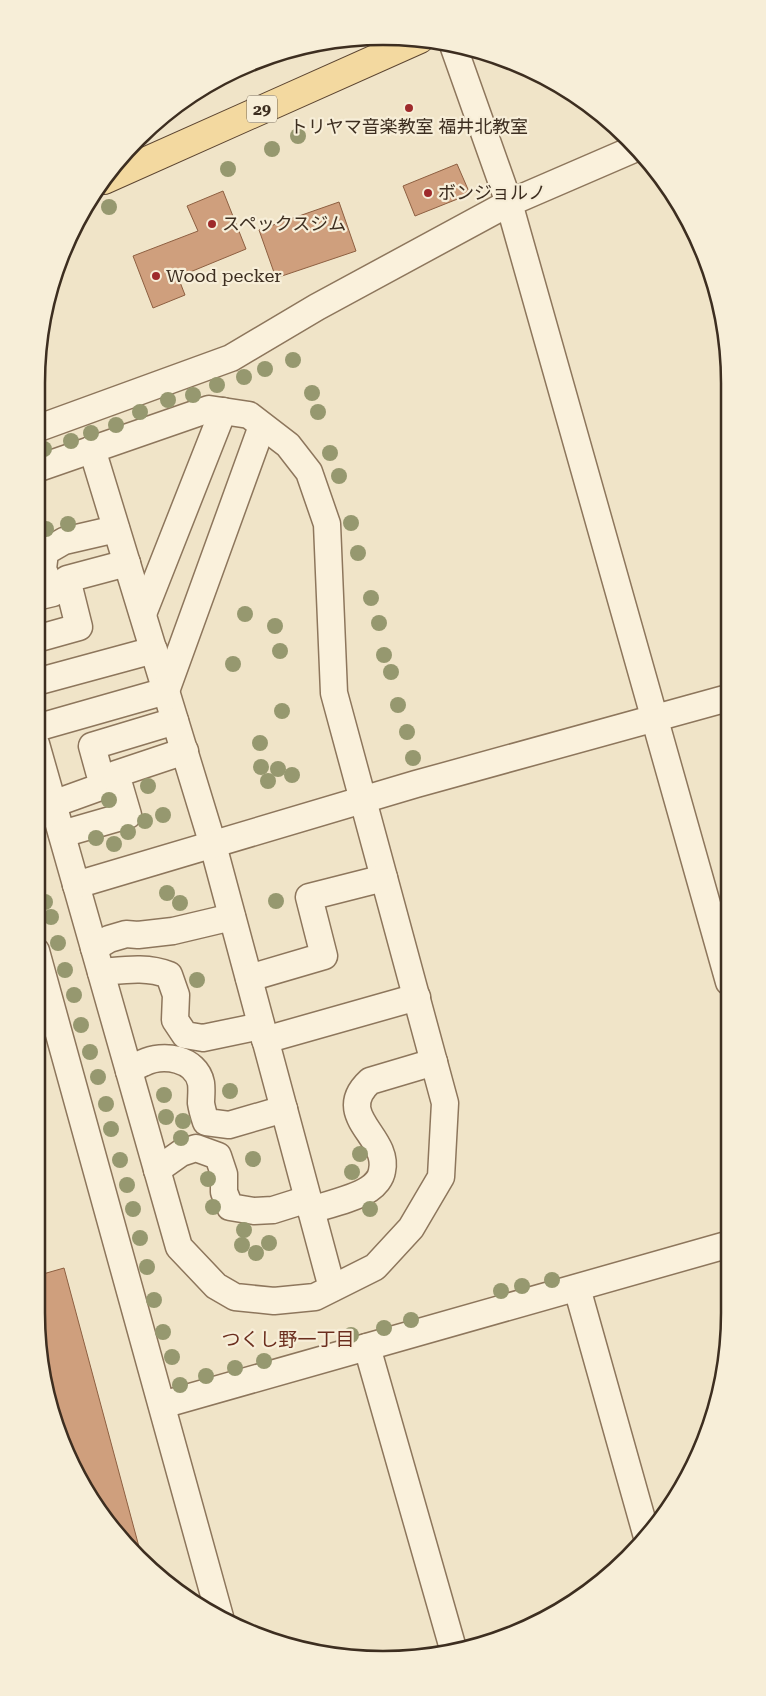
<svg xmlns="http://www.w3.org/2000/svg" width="766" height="1696" font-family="'Roboto Serif','Noto Sans JP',serif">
  <rect width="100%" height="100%" fill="#f0e4c8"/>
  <g fill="#cf9f7d" stroke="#8d5f41">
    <path d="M457 164 470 194 415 216 403 186Z"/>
    <path d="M223 191 246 249 178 277 185 295 153 308 133 256 198 231 187 206Z"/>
    <path d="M339 202 356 251 276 278 259 230Z"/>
    <path d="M64 1268 142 1558 122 1541 83 1486 55 1425 36 1313V1276Z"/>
  </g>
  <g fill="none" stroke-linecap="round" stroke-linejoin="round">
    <defs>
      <g id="minor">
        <path d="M453 45 509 203 729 982"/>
        <path d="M36 429 231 358 317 307 509 203 634 149"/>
        <path d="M92 449 213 845 332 1288"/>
        <path d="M36 597 53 593 43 569 45 552 64 541 116 529"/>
        <path d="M143 614 223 411"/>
        <path d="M36 639 79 627 67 579 127 563"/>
        <path d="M36 682 154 650"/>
        <path d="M36 728 166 691 262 426"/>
        <path d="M36 744 179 1247 216 1286 235 1297 274 1301 315 1297 375 1267 411 1228 441 1177 445 1103 334 693 327 524 309 472 288 445 249 415 209 409 36 469"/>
        <path d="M53 804 103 786 92 746 175 721"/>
        <path d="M62 834 128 815 116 774 185 751"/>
        <path d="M76 885 416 784 728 698"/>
        <path d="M94 948 109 939 126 934 138 935 173 931 232 917"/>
        <path d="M36 951 220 1617"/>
        <path d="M101 972C124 970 147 966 169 975L176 995 175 1020 185 1035 203 1038 261 1026"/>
        <path d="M249 978 324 956 309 897 384 878"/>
        <path d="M265 1040 417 997"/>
        <path d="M129 1071C133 1068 138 1065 143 1063 163 1053 196 1058 201 1083 202 1090 201 1097 201 1103 202 1110 204 1116 206 1122L229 1125 284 1109"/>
        <path d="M157 1170 181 1153 196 1148 218 1156 224 1174V1192L230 1207 254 1211 273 1210 308 1199"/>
        <path d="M311 1210C327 1205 356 1198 369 1189 375 1185 381 1178 382 1171 390 1136 332 1116 370 1081L434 1062"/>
        <path d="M577 1288 647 1537"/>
        <path d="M367 1347 454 1652"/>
        <path d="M162 1405 730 1244"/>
      </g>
      <path id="major" d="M104 180 420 39"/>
    </defs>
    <use href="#minor" stroke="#8d765c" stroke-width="29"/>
    <use href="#major" stroke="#5b4430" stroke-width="30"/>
    <use href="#minor" stroke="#faf1dc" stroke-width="26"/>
    <use href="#major" stroke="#f3d9a0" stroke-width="28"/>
  </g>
  <g fill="#96986f">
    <circle cx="298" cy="136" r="8"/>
    <circle cx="272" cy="149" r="8"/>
    <circle cx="228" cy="169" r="8"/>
    <circle cx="109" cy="207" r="8"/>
    <circle cx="293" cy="360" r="8"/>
    <circle cx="265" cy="369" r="8"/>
    <circle cx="244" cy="377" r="8"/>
    <circle cx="217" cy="385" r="8"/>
    <circle cx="312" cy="393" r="8"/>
    <circle cx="193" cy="395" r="8"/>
    <circle cx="168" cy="400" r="8"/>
    <circle cx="140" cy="412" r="8"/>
    <circle cx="318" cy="412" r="8"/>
    <circle cx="116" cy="425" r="8"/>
    <circle cx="91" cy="433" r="8"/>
    <circle cx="71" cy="441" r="8"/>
    <circle cx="44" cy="449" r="8"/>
    <circle cx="330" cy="453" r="8"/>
    <circle cx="339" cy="476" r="8"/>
    <circle cx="351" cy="523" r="8"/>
    <circle cx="68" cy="524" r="8"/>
    <circle cx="46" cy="529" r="8"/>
    <circle cx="358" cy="553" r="8"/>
    <circle cx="371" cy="598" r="8"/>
    <circle cx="245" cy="614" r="8"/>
    <circle cx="379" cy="623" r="8"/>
    <circle cx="275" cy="626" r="8"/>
    <circle cx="280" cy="651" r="8"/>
    <circle cx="384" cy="655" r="8"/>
    <circle cx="233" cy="664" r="8"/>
    <circle cx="391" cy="672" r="8"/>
    <circle cx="398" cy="705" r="8"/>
    <circle cx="282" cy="711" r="8"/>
    <circle cx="407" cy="732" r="8"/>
    <circle cx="260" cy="743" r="8"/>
    <circle cx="413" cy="758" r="8"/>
    <circle cx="261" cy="767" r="8"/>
    <circle cx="278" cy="769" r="8"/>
    <circle cx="292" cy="775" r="8"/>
    <circle cx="268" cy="781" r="8"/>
    <circle cx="148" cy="786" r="8"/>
    <circle cx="109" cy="800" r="8"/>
    <circle cx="163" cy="815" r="8"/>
    <circle cx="145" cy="821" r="8"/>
    <circle cx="128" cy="832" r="8"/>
    <circle cx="96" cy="838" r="8"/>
    <circle cx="114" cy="844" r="8"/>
    <circle cx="167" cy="893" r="8"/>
    <circle cx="276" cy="901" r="8"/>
    <circle cx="45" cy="902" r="8"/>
    <circle cx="180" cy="903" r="8"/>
    <circle cx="51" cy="917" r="8"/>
    <circle cx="58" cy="943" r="8"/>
    <circle cx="65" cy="970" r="8"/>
    <circle cx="197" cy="980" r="8"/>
    <circle cx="74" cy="995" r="8"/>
    <circle cx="81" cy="1025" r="8"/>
    <circle cx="90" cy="1052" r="8"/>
    <circle cx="98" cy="1077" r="8"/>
    <circle cx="230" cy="1091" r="8"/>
    <circle cx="164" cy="1095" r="8"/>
    <circle cx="106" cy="1104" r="8"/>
    <circle cx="166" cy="1117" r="8"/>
    <circle cx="183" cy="1121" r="8"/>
    <circle cx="111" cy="1129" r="8"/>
    <circle cx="181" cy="1138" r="8"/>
    <circle cx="360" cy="1154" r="8"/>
    <circle cx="253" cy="1159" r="8"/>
    <circle cx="120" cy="1160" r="8"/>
    <circle cx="352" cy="1172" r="8"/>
    <circle cx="208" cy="1179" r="8"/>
    <circle cx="127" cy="1185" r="8"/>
    <circle cx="213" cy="1207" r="8"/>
    <circle cx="133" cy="1209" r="8"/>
    <circle cx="370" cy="1209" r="8"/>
    <circle cx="244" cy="1230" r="8"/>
    <circle cx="140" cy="1238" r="8"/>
    <circle cx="269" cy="1243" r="8"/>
    <circle cx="242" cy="1245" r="8"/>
    <circle cx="256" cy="1253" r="8"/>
    <circle cx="147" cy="1267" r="8"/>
    <circle cx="552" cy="1280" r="8"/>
    <circle cx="522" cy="1286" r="8"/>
    <circle cx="501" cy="1291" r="8"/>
    <circle cx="154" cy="1300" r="8"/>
    <circle cx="411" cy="1320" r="8"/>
    <circle cx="384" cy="1328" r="8"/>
    <circle cx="163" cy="1332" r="8"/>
    <circle cx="351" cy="1335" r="8"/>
    <circle cx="172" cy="1357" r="8"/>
    <circle cx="264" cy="1361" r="8"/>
    <circle cx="235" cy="1368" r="8"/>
    <circle cx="206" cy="1376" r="8"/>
    <circle cx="180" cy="1385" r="8"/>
  </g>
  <g fill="#9e2a2b" stroke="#f7eed8" stroke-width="2">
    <circle cx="409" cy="108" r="5"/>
    <circle cx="428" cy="193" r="5"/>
    <circle cx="212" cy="224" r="5"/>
    <circle cx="156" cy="276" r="5"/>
  </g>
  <g text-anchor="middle" stroke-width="4.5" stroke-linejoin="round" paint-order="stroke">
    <rect fill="#f7eed8" stroke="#756857" stroke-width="1" x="247" y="95.5" width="30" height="27" rx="4"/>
    <g font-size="16" font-weight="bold" fill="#3d2e20">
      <text x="262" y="115">29</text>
    </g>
    <g font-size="18" fill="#3d2e20" stroke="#f7eed8" text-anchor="start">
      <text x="409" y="133" text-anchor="middle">トリヤマ音楽教室 福井北教室</text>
      <text x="438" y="199">ボンジョルノ</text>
      <text x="222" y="230">スペックスジム</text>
      <text x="166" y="282">Wood pecker</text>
    </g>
    <g font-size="19" fill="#6b2e1e" stroke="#f7eed8">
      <text x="288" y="1346">つくし野一丁目</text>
    </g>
  </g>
  <path d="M0 0H766V1696H0ZM383 45H383A338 338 0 0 1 721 383V1313A338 338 0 0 1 383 1651H383A338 338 0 0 1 45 1313V383A338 338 0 0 1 383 45Z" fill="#f7eed8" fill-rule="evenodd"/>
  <path fill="none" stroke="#3d2e20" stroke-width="2.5" d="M383 45H383A338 338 0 0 1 721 383V1313A338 338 0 0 1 383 1651H383A338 338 0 0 1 45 1313V383A338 338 0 0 1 383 45Z"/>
</svg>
